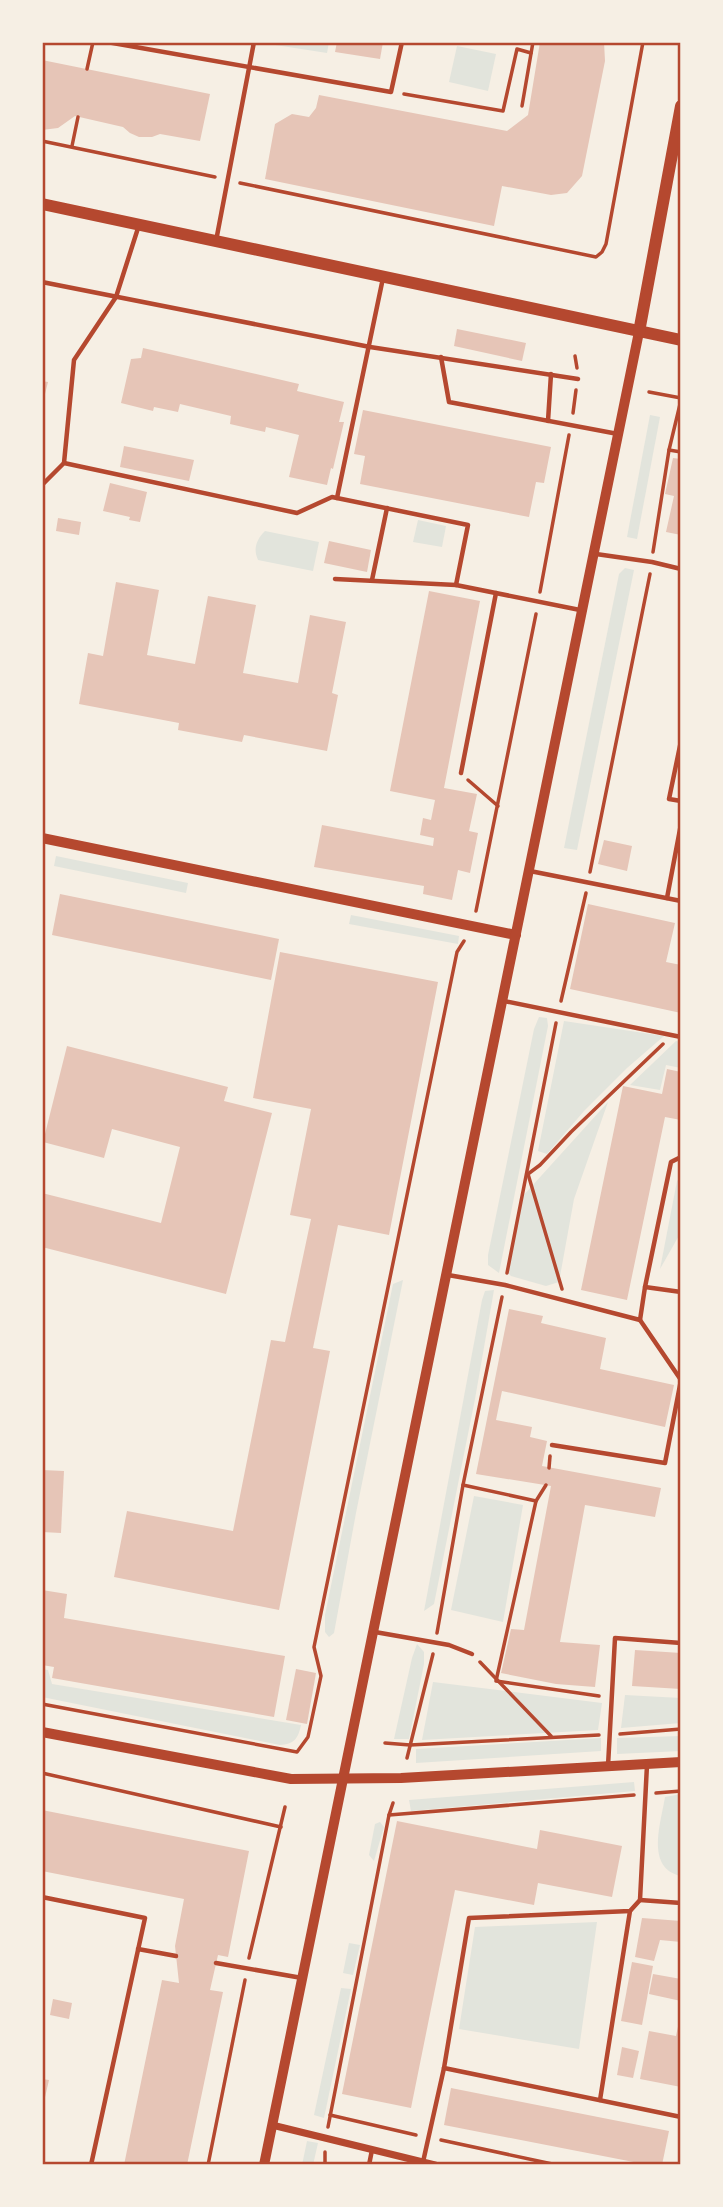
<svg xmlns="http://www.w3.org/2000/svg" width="723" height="2207" font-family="Rubik,sans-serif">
  <rect width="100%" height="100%" fill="#f6efe4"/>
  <g fill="#e2e4dc">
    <path d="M269 42H329L327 53 269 44Z"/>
    <path d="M457 46 496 54 488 91 449 82Z"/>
    <path d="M650 415 660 417 637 539 627 537Z"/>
    <path d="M418 520 446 526 442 547 413 542Z"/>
    <path d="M265 531 319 542 313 571 258 560C253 549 256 540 265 531Z"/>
    <path d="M625 568 634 570 577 850 564 848 619 574Z"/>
    <path d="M56 856 188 883 186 893 54 866Z"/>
    <path d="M351 915 459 936 458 944 349 924Z"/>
    <path d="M539 1017 547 1018 548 1026 499 1273 488 1265V1255L534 1029Z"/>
    <path d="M564 1021 664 1036 627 1068 584 1111 547 1154 538 1151Z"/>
    <path d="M676 1041 681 1042V1068L666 1065 660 1090 630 1085Z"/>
    <path d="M608 1102 574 1199 559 1282 546 1286 511 1276 507 1272 522 1197Z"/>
    <path d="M681 1177V1232L660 1269 677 1181Z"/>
    <path d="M403 1280 356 1513 334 1633 329 1637 325 1632V1615L393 1284Z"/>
    <path d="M494 1290 475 1399 434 1604 424 1611 482 1300 485 1291Z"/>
    <path d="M474 1496 523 1505 503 1622 451 1610Z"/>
    <path d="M417 1644 424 1652V1664L409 1739H394L412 1658Z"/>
    <path d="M42 1669 48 1670 52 1684 301 1725C298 1739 294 1744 280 1745L42 1697Z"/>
    <path d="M433 1682 602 1703 598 1730 422 1740Z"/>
    <path d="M625 1695 681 1698V1723L621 1728Z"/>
    <path d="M681 1736V1751L617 1754V1738Z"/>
    <path d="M601 1738V1751L416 1763V1749Z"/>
    <path d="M634 1782 635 1791 411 1811 409 1800Z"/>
    <path d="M681 1794V1876C645 1868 661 1823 665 1797Z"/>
    <path d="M380 1822 384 1827 374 1861 369 1855 375 1824Z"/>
    <path d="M597 1922 579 2049 459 2029 475 1927Z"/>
    <path d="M349 1943 360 1945 353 1975 343 1973Z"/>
    <path d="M341 1988 351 1989 324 2118 314 2115Z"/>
    <path d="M307 2141 318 2143 313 2165H302Z"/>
  </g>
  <g fill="#e6c5b7">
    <path d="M337 42H383L380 59 335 52Z"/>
    <path d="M540 42H604L605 61 582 176 567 193 551 195 502 186 494 226 265 179 275 124 292 114 309 117 316 108 319 95 507 131 528 115Z"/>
    <path d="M42 60 210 94 200 141 160 134 152 137H139L130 133 123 127 75 116 58 128 42 130Z"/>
    <path d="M457 329 526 343 522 361 454 346Z"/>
    <path d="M143 348 299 384 297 391 344 402 339 422H344L333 469 331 468 327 485 289 477 299 435 266 427 265 432 230 424 231 416 180 404 178 412 154 407 153 411 121 403 131 359 141 358Z"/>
    <path d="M42 381 48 382 45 394 42 393Z"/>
    <path d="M363 410 551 447 544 483 536 482 529 517 360 484 365 456 354 454Z"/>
    <path d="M124 446 194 460 189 481 120 467Z"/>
    <path d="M673 458 681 459V535L666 532 674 496 665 494Z"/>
    <path d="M110 483 147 492 140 522 129 520 130 517 103 511Z"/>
    <path d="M58 518 81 522 79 535 56 531Z"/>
    <path d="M329 541 371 550 367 572 324 563Z"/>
    <path d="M116 582 159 590 147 655 195 664 208 596 256 605 243 673 298 683 310 615 346 622 332 693 338 695 327 751 244 735 242 742 178 730 179 723 79 704 88 653 103 656Z"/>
    <path d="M429 591 480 601 444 788 477 794 469 831 478 833 470 873 458 870 452 900 423 894 424 886 314 867 322 825 433 846 434 838 420 835 423 818 431 820 435 800 390 791Z"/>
    <path d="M604 840 632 846 627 871 598 864Z"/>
    <path d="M60 894 279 939 271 980 52 935Z"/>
    <path d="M588 904 675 923 666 962 681 965V1013L570 989Z"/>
    <path d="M280 952 438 982 389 1235 338 1225 313 1348 330 1351 279 1610 114 1577 127 1511 233 1531 271 1340 285 1342 311 1219 290 1215 311 1109 253 1098Z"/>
    <path d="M67 1046 228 1087 224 1101 272 1113 226 1294 42 1247V1193L161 1223 180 1147 112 1129 104 1158 43 1142Z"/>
    <path d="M667 1069 681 1072V1120L665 1117 627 1300 581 1290 623 1086 662 1094Z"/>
    <path d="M509 1309 543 1316 541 1323 606 1338 600 1369 674 1385 665 1427 502 1391 496 1420 532 1427 530 1437 547 1441 542 1466 661 1488 655 1517 585 1505 560 1642 600 1645 595 1687 556 1684 501 1673 511 1629 524 1630 551 1486 476 1474Z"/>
    <path d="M42 1470 64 1471 61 1533 42 1532Z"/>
    <path d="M42 1590 67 1594 64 1618 285 1656 274 1717 52 1678 54 1667 42 1665Z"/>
    <path d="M635 1650 681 1653V1689L632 1686Z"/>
    <path d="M296 1669 316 1673 307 1724 286 1720Z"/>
    <path d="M42 1810 249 1851 228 1957 218 1955 210 1990 223 1992 187 2165H124L162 1980 179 1983 175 1946 184 1899 42 1871Z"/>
    <path d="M397 1821 537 1849 540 1830 622 1846 612 1897 538 1883 534 1905 455 1890 411 2108 342 2094Z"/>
    <path d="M642 1918 681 1921V1942L660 1940 654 1961 635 1957Z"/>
    <path d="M632 1962 653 1966 642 2025 621 2021Z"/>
    <path d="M653 1974 681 1979V2001L649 1994Z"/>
    <path d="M53 1999 72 2003 69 2019 50 2015Z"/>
    <path d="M680 2017 681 2087 640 2079 649 2031 676 2036Z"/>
    <path d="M622 2047 639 2051 633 2078 617 2075Z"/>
    <path d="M42 2079 49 2080 43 2106H42Z"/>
    <path d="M451 2088 669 2131 662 2165H649L444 2125Z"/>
  </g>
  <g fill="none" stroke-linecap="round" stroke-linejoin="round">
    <g stroke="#b5482f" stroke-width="3.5">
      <path d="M87 69 93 42"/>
      <path d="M404 94 503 111 517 49 531 53"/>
      <path d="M522 106 533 42"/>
      <path d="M42 141 215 177"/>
      <path d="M72 146 78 117"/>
      <path d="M240 183 596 257 602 252 606 244 643 42"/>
      <path d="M575 356 577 368"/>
      <path d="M649 392 681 398"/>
      <path d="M573 413 576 390"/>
      <path d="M669 450 681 452"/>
      <path d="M653 552 669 450 681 400"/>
      <path d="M540 592 569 435"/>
      <path d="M468 780 498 806"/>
      <path d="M590 872 650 574"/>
      <path d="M476 911 536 614"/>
      <path d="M561 1001 586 893"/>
      <path d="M507 1273 556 1023"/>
      <path d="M562 1289 528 1174 540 1165 571 1132 663 1044"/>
      <path d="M549 1468 550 1456"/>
      <path d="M463 1485 536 1501 496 1681 599 1696"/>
      <path d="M536 1501 546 1485"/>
      <path d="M437 1633 463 1485 502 1297"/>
      <path d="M480 1662 551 1736"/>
      <path d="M42 1704 297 1752 308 1737 321 1676 314 1647 457 952 464 941"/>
      <path d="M620 1734 681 1729"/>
      <path d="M385 1743 410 1745 599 1735"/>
      <path d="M407 1758 433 1654"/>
      <path d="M42 1773 281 1827"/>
      <path d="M656 1793 681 1791"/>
      <path d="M389 1815 634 1795"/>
      <path d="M249 1958 285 1807"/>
      <path d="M330 2115 416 2135"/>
      <path d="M328 2127 389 1815 393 1803"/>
      <path d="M441 2140 557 2165"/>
      <path d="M208 2165 245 1980"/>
      <path d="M325 2165V2152"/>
    </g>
    <g stroke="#b5482f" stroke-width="4.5">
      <path d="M107 42 391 92 402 42"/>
      <path d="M216 241 254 42"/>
      <path d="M42 282 370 347 578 379"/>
      <path d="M441 357 449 402 618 434"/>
      <path d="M548 421 551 374"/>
      <path d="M64 463 74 360 116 297 139 225"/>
      <path d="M42 485 64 463 297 513 332 497 468 525 456 585"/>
      <path d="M337 498 383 278"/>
      <path d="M596 554 652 562 681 569"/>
      <path d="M335 579 456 585 580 610"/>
      <path d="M372 580 387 508"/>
      <path d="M681 741 669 799 681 801"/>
      <path d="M461 773 496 593"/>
      <path d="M530 871 681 901"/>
      <path d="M667 898 681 824"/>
      <path d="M504 1001 681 1037"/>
      <path d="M448 1275 505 1285 640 1320 645 1287 671 1162 681 1157"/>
      <path d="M645 1287 681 1292"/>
      <path d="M552 1445 665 1463 681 1380 640 1320"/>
      <path d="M375 1632 449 1645 472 1654"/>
      <path d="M608 1766 615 1638 681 1643"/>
      <path d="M42 1897 145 1918 91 2165"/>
      <path d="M640 1900 681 1903"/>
      <path d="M138 1949 176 1956"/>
      <path d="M216 1963 302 1978"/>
      <path d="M444 2068 681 2117"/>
      <path d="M600 2100 630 1911"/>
      <path d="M423 2162 444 2068 469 1918 630 1911 640 1900 647 1765"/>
      <path d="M369 2165 372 2150"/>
    </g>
    <path stroke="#b5482f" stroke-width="7" d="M272 2125 435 2165"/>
    <g stroke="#b5482f" stroke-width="10">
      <path d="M42 838 516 935"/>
      <path d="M42 1732 291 1779 401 1778 681 1762"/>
      <path d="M264 2165 639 332"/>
    </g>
    <g stroke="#b5482f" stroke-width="12">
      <path d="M42 204 681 340"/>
      <path d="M639 332 681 106"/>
    </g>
  </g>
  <rect width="723" height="2207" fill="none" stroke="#f6efe4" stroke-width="88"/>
  <rect x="44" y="44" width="635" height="2119" fill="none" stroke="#b5482f" stroke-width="2.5"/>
</svg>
